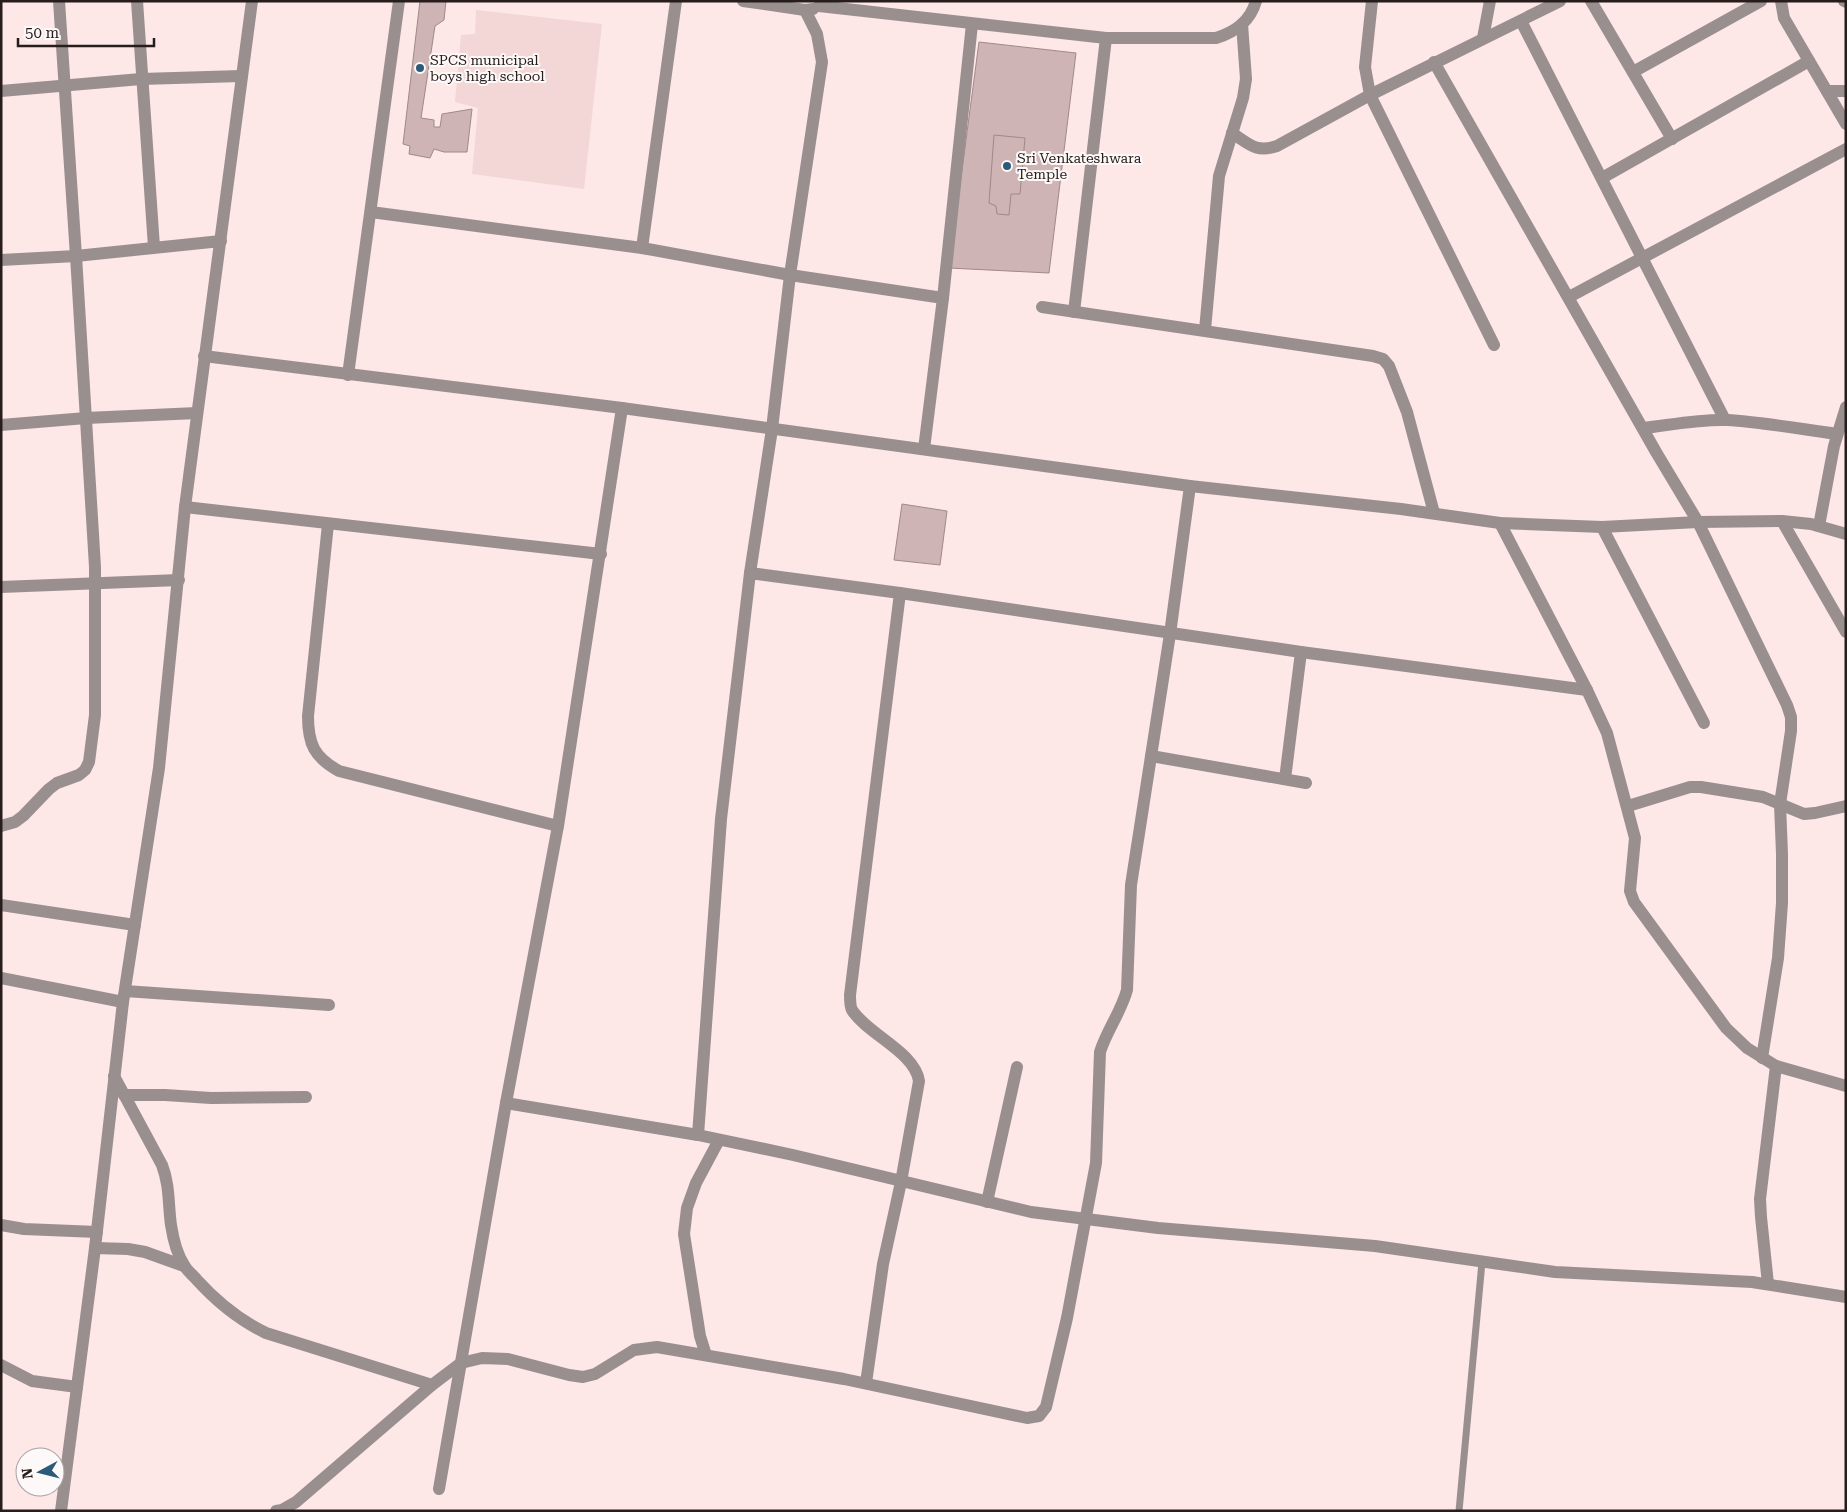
<svg xmlns="http://www.w3.org/2000/svg" width="1847" height="1512" font-family="'Roboto Serif',serif">
  <rect width="100%" height="100%" fill="#fde7e7"/>
  <path fill="#f3d6d6" d="M476 10 602 24 584 189 472 174 478 108 455 102 461 35 475 34Z"/>
  <g fill="#ceb4b4" stroke="#a18889">
    <path d="M420 1H446L444 20 435 26 421 118 434 120V127H440L442 114 472 109 467 152H444L434 149 430 158 409 154 410 146 403 144Z"/>
    <path d="M979 42 1076 53 1049 273 949 268Z"/>
    <path d="M994 135 1025 138 1020 194H1011L1009 215 997 214 996 206 989 203Z"/>
    <path d="M902 504 947 511 940 565 894 560Z"/>
  </g>
  <g fill="none" stroke-linecap="round" stroke-linejoin="round">
    <path stroke="#9a8f8f" stroke-width="7" d="M1459 1511 1482 1262"/>
    <g stroke="#9a8f8f" stroke-width="12">
      <path d="M137 1 154 247"/>
      <path d="M743 1 805 10 813 9"/>
      <path d="M1372 1 1365 67 1370 95 1494 345"/>
      <path d="M1591 1 1672 139"/>
      <path d="M1781 1 1784 18 1846 124"/>
      <path d="M1844 1 1846 2"/>
      <path d="M819 6 1106 38H1216C1235 32 1250 22 1256 1"/>
      <path d="M1521 21 1725 420"/>
      <path d="M1483 38 1490 1"/>
      <path d="M1434 62 1656 452 1698 522 1787 705 1791 717V731L1780 804 1782 854V903L1778 958 1762 1058"/>
      <path d="M1633 72 1761 1"/>
      <path d="M1 91 141 79 241 76"/>
      <path d="M1827 91H1846"/>
      <path d="M1232 133C1249 144 1256 153 1277 146L1370 95 1560 1"/>
      <path d="M1602 178 1809 61"/>
      <path d="M371 212 642 248 790 275 943 298"/>
      <path d="M642 248 676 1"/>
      <path d="M1 260 76 256 221 241"/>
      <path d="M1569 297 1846 149"/>
      <path d="M1042 307 1373 356 1383 359 1389 366 1407 412 1434 513"/>
      <path d="M1074 312 1106 38"/>
      <path d="M1205 330 1219 176 1243 98 1246 79 1242 24"/>
      <path d="M204 356 622 408 1190 486 1401 509 1500 523 1602 527 1698 522 1782 521 1811 524 1846 534"/>
      <path d="M348 375 399 1"/>
      <path d="M1 425 86 418 197 413"/>
      <path d="M1643 428C1670 425 1699 419 1727 420 1763 422 1800 429 1837 434"/>
      <path d="M924 449 943 298 972 24"/>
      <path d="M185 507 601 554"/>
      <path d="M1782 521 1846 632"/>
      <path d="M1500 523 1587 690 1607 733 1635 838 1630 891 1634 902 1726 1028 1747 1048 1776 1066 1846 1086"/>
      <path d="M328 524 308 716C308 744 314 757 339 771L558 826"/>
      <path d="M1819 526 1834 446 1846 407"/>
      <path d="M1602 527 1704 723"/>
      <path d="M750 573 772 429 790 275 822 62 817 34 805 10"/>
      <path d="M1 587 179 580"/>
      <path d="M1151 756 1306 783"/>
      <path d="M1285 779 1301 652"/>
      <path d="M1628 806 1690 787H1701L1763 797 1804 814 1815 813 1846 806"/>
      <path d="M1 826 15 822 23 816 49 789 57 783 79 775 85 770 89 762 95 715V567L76 256 59 1"/>
      <path d="M1 905 135 925"/>
      <path d="M1 978 123 1002"/>
      <path d="M125 991 329 1005"/>
      <path d="M114 1076 162 1165C170 1186 168 1204 171 1225 173 1238 177 1254 184 1265 187 1271 193 1275 197 1280 217 1302 239 1320 266 1333L432 1385"/>
      <path d="M124 1095H165L211 1098 306 1097"/>
      <path d="M506 1103 698 1135 793 1155 1031 1212 1158 1228 1375 1246 1555 1272 1752 1282 1846 1297"/>
      <path d="M698 1135 721 819 750 573 900 593 1301 652 1587 690"/>
      <path d="M987 1202 1017 1067"/>
      <path d="M1 1225 24 1229 97 1232"/>
      <path d="M95 1248 128 1249 145 1252 184 1266"/>
      <path d="M1768 1284 1761 1217 1760 1199 1776 1066"/>
      <path d="M706 1355 700 1336 684 1234 687 1208 696 1183 719 1140"/>
      <path d="M1 1365 32 1381 77 1387"/>
      <path d="M866 1383 883 1264 901 1182 919 1081C915 1052 867 1034 852 1010 850 1006 850 1000 850 995L900 593"/>
      <path d="M439 1489 506 1103 558 826 622 408"/>
      <path d="M61 1511 95 1248 123 1002 159 768 185 507 252 1"/>
      <path d="M276 1511 282 1510 296 1502 432 1385 461 1363 482 1358 508 1359 569 1375 583 1377 595 1374 634 1350 657 1347 844 1379 1027 1418 1039 1416 1046 1407 1067 1318 1096 1163 1100 1052C1107 1030 1121 1012 1127 990L1131 885 1170 634 1190 486"/>
    </g>
  </g>
  <g fill="#2c5b7a" stroke="#fef9f9" stroke-width="2">
    <circle cx="420" cy="68" r="5"/>
    <circle cx="1007" cy="166" r="5"/>
  </g>
  <g text-anchor="middle" stroke-width="4" stroke-linejoin="round" paint-order="stroke">
    <g font-size="14" fill="#271d1d" stroke="#fef9f9" text-anchor="start">
      <text x="430" y="65">SPCS municipal<tspan x="430" dy="16">boys high school</tspan></text>
      <text x="1017" y="163">Sri Venkateshwara<tspan x="1017" dy="16">Temple</tspan></text>
    </g>
  </g>
  <rect width="1847" height="1512" fill="none" stroke="#271d1d" stroke-width="5"/>
  <g transform="translate(40 1472) rotate(263)"><circle r="24" fill="#fef9f9" stroke="#a8a1a1"/>
  <path d="M0-4L9 19L0 12L-9 19Z" fill="#2c5b7a"/>
  <text y="-8" font-size="14" font-weight="bold" text-anchor="middle" fill="#271d1d">N</text>
  </g>
  <path d="M18 38v8h136v-8" fill="none" stroke="#271d1d" stroke-width="2.5"/>
  <text x="25" y="38" font-size="15" fill="#271d1d" stroke="#fef9f9" stroke-width="4" paint-order="stroke">50 m</text>
</svg>
